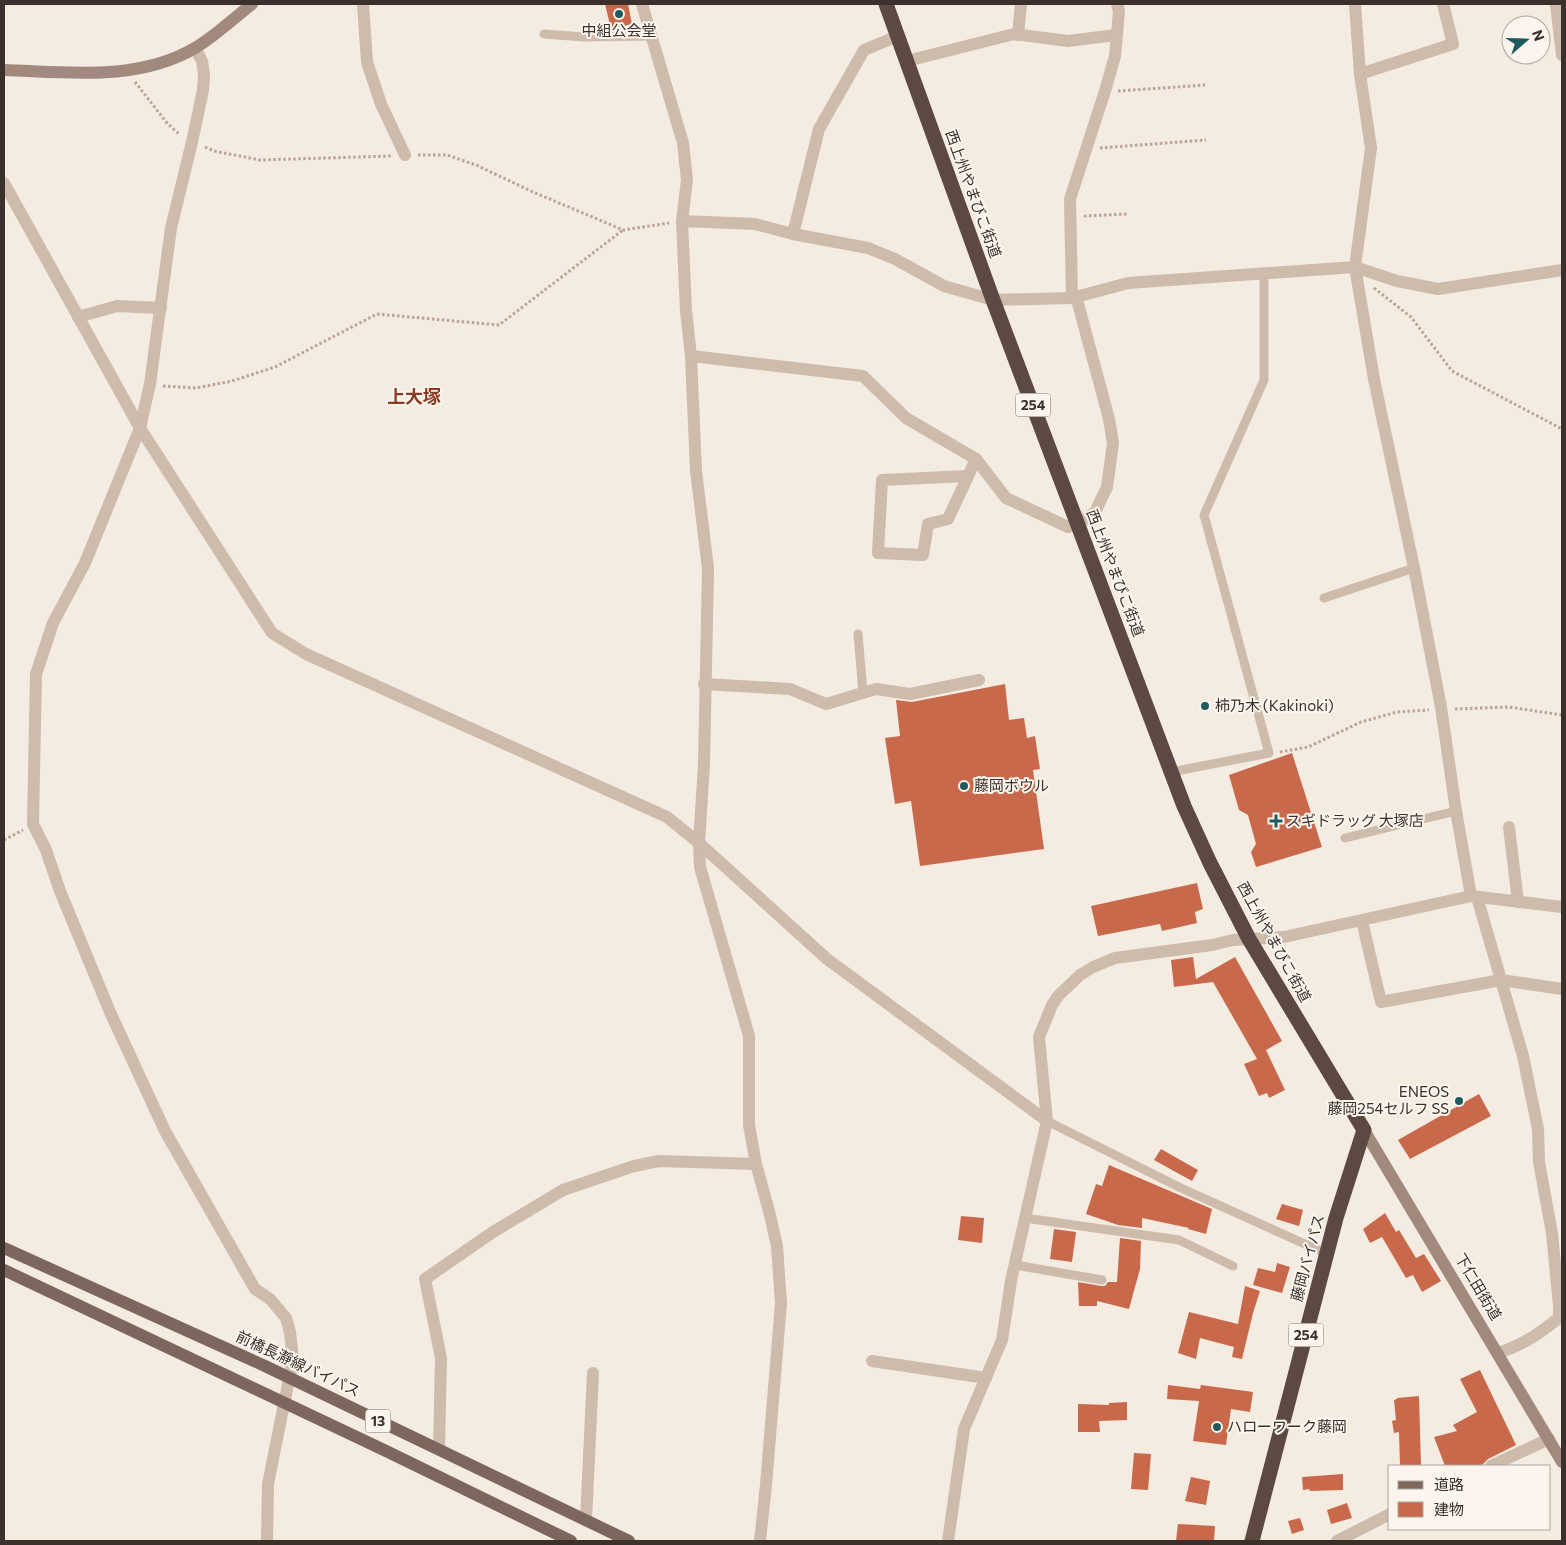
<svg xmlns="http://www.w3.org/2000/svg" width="1566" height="1545" font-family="Commissioner,'Noto Sans JP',sans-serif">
  <rect width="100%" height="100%" fill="#f4ebe1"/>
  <g fill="#c8694b">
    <path d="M605 4H628L632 24 611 29Z"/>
    <path d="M1005 684 1009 720 1024 718 1027 738 1035 736 1040 769 1033 770 1044 849 920 866 911 801 895 804 885 738 900 736 896 700 912 702Z"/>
    <path d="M1292 753 1322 847 1256 867 1251 852 1256 844 1248 815 1239 810 1229 775Z"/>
    <path d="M1197 883 1203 909 1195 912 1197 923 1162 931 1160 924 1098 936 1091 906Z"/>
    <path d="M1193 957 1196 979 1235 957 1282 1041 1266 1050 1285 1090 1269 1098 1267 1093 1259 1096 1244 1064 1257 1059 1213 982 1174 987 1171 960Z"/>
    <path d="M1479 1094 1491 1116 1410 1159 1398 1140Z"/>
    <path d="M1161 1149 1198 1170 1192 1181 1154 1160Z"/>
    <path d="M1109 1165 1212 1209 1206 1234 1188 1229 1189 1228 1142 1218V1228L1118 1225 1086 1214 1096 1184 1102 1186Z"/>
    <path d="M1282 1204 1303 1210 1299 1226 1276 1219Z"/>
    <path d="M1385 1213 1396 1232 1399 1230 1416 1258 1424 1254 1441 1281 1422 1292 1413 1275 1406 1278 1382 1237 1370 1243 1363 1229Z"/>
    <path d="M961 1216 984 1218 982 1243 958 1240Z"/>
    <path d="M1054 1229 1076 1232 1072 1262 1050 1259Z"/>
    <path d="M1120 1238 1141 1241 1140 1269 1129 1309 1097 1301V1306H1079L1078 1282 1101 1286H1105L1108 1282H1117Z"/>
    <path d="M1277 1263 1290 1267 1282 1293 1253 1285 1258 1268 1275 1272Z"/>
    <path d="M1245 1286 1260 1291 1253 1313 1242 1359 1232 1357 1234 1347 1200 1338 1196 1359 1178 1353 1189 1312 1238 1324Z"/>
    <path d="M1480 1370 1516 1445 1488 1459 1483 1464 1479 1466H1445L1434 1437 1457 1431 1453 1425 1477 1412 1460 1379Z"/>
    <path d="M1168 1385 1200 1389 1201 1385 1253 1392 1250 1412 1231 1409 1226 1445 1193 1441 1199 1401 1167 1399Z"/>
    <path d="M1419 1396 1421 1466H1400L1399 1432 1394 1433 1392 1421 1396 1420 1394 1400 1397 1399V1398Z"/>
    <path d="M1127 1402V1420L1099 1421 1100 1432H1078V1404L1109 1405V1403Z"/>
    <path d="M1134 1453 1151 1454 1148 1490 1131 1489Z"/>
    <path d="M1343 1474V1490L1309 1491 1310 1489 1303 1490 1302 1477Z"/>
    <path d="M1191 1477 1210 1481 1206 1505 1185 1501Z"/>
    <path d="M1347 1503 1352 1518 1331 1524 1327 1510Z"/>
    <path d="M1300 1518 1304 1530 1292 1534 1288 1521Z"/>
    <path d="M1178 1524 1215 1526 1214 1541H1176Z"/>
  </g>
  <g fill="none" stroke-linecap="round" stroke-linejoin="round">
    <g stroke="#b9a596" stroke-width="3" stroke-dasharray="2.5 2.5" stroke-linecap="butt">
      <path d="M135 82 167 123 179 134"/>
      <path d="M1118 91 1205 85"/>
      <path d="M205 147 214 151 260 160 392 156"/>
      <path d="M1100 148 1206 140"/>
      <path d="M418 155H447L476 165 533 192 623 230 669 223"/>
      <path d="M1084 216 1127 214"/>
      <path d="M1374 288 1411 317 1452 371 1562 429"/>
      <path d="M163 386 196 388 232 381 275 367 377 314 499 325 623 230"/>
      <path d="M1455 709 1509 707 1562 715"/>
      <path d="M1280 752 1308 747 1361 722 1397 712 1429 710"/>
      <path d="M4 840 23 830"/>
    </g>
    <g stroke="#cdbbac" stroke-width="9">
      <path d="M544 34 584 37 651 36"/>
      <path d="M1324 598 1414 568"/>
      <path d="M858 634 863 693"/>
      <path d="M1171 772 1269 753 1204 515 1264 380V273"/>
      <path d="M1345 838 1456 811"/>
      <path d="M1047 1121 1181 1188 1327 1254"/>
      <path d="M1025 1218 1179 1240 1233 1266"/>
      <path d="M1015 1265 1102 1280"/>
    </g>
    <g stroke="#cdbbac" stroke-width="12">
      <path d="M363 4 367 62 381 104 405 155"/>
      <path d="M642 4 683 143 687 180 682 221 686 311 691 356 696 471 708 568 704 764 699 843 700 867 749 1036V1125L756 1164 769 1211 777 1246 781 1303 766 1485 760 1541"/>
      <path d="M1355 4 1360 74 1371 148 1355 267 1374 379 1414 568 1441 707 1456 811 1471 896"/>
      <path d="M1556 4 1562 55"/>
      <path d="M1018 35 1021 4"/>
      <path d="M195 48 202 61 204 76 203 90 192 142 171 228 150 384 140 428 85 563 53 623 36 674 33 824 46 850 60 891 110 1012 165 1131 255 1289 270 1299 286 1318 290 1332 293 1359 268 1484 267 1541"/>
      <path d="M907 61 1014 34 1068 41 1116 35"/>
      <path d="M1360 74 1453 44 1443 4"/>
      <path d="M4 183 140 428 272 633 306 654 667 817 699 843 827 959 1047 1121"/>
      <path d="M682 221 755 224 793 234 868 248 895 259 944 286 993 300 1072 298 1128 283 1355 267 1397 281 1438 289 1562 270"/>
      <path d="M793 234 819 129 864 50 898 36"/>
      <path d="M1072 298 1070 199 1105 91 1115 56 1119 11 1117 4"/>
      <path d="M78 317 117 306 161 308"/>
      <path d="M691 356 863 376 906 418 976 459 1006 498 1068 527 1078 524 1095 512 1107 487 1113 443 1109 419 1076 296"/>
      <path d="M968 476 882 480 878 553 923 555 928 524 948 519 976 459"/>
      <path d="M704 684 790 689 826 704 876 689 910 694 979 680"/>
      <path d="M1509 827 1518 902"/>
      <path d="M1477 897 1523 1056 1538 1129 1539 1162 1552 1233 1559 1306V1318C1537 1335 1526 1343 1499 1353"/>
      <path d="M1362 921 1381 1002 1501 980 1562 989"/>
      <path d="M872 1361 986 1378"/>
      <path d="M439 1449 441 1358 425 1279 493 1232 563 1190 634 1166 659 1161 756 1164"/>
      <path d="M1491 1466 1549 1439"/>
      <path d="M586 1520 593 1373"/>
      <path d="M948 1541 964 1429 1002 1340 1011 1281 1047 1121 1039 1037 1052 1005 1058 996 1080 975 1093 967 1115 958 1212 945 1233 940 1284 937 1471 896 1562 907"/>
      <path d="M1337 1541 1390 1514"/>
    </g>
    <g stroke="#a18a7d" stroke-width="12">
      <path d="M4 70C67 72 137 82 195 48 214 37 234 18 252 4"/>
      <path d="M1364 1130 1562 1462"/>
    </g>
    <g stroke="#7d675c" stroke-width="12">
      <path d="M4 1248 265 1366 629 1541"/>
      <path d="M4 1270 384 1450 571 1541"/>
    </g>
    <path stroke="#5c4a42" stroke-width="15" d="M886 4 993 300 1184 806 1210 863 1249 939 1364 1130 1336 1218 1252 1541"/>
  </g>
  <g fill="#1f5a5e" stroke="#fbf5ee" stroke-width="2">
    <circle cx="619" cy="14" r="5"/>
    <circle cx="1205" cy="706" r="5"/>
    <circle cx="964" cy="786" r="5"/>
    <path d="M1273.5 813.5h5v5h5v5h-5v5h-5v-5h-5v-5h5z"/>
    <circle cx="1459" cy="1101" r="5"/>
    <circle cx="1217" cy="1427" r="5"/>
  </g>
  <g text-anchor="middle" stroke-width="4" stroke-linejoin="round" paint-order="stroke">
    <g fill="#fbf5ee" stroke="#756b66" stroke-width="1">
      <rect x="1015.5" y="393.5" width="35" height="23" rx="4"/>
      <rect x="1288.5" y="1323.5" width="35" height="23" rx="4"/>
      <rect x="365.5" y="1409.5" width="25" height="23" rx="4"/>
    </g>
    <g font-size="14" font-weight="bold" fill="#3b302b">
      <text x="1033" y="410">254</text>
      <text x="1306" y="1340">254</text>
      <text x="378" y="1426">13</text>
    </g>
    <g font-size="15" fill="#3b302b" stroke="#fbf5ee" text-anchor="start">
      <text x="619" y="36" text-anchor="middle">中組公会堂</text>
      <text x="1215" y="711">柿乃木 (Kakinoki)</text>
      <text x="974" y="791">藤岡ボウル</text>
      <text x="1286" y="826">スギドラッグ 大塚店</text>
      <text x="1449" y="1097" text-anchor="end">ENEOS<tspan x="1449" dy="17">藤岡254セルフ SS</tspan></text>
      <text x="1227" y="1432">ハローワーク藤岡</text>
    </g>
    <g font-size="15" fill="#3b302b" stroke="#fbf5ee">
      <text transform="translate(973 194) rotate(70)" y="5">西上州やまびこ街道</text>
      <text transform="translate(1115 573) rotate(69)" y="5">西上州やまびこ街道</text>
      <text transform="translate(1274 942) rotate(61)" y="5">西上州やまびこ街道</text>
      <text transform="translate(1308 1258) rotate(-75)" y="5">藤岡バイパス</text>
      <text transform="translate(1478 1287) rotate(59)" y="5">下仁田街道</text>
      <text transform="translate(298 1364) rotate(25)" y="5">前橋長瀞線バイパス</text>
    </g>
    <g font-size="18" font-weight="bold" fill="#8c3b22" stroke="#fbf5ee">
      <text x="414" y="403">上大塚</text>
    </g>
  </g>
  <rect width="1566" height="1545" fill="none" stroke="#3b302b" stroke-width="10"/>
  <rect x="1388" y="1465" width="162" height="65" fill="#fbf5ee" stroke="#aea6a0"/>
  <rect x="1398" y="1481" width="25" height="8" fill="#7d675c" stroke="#aea6a0"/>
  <text x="1434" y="1490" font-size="15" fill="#3b302b">道路</text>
  <rect x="1398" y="1502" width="25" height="15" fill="#c8694b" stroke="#aea6a0"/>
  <text x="1434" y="1515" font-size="15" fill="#3b302b">建物</text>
  <g transform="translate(1526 40) rotate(70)"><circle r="24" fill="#fbf5ee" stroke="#aea6a0"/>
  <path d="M0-4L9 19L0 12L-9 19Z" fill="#1f5a5e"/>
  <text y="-8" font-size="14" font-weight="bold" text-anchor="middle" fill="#3b302b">N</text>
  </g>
</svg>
